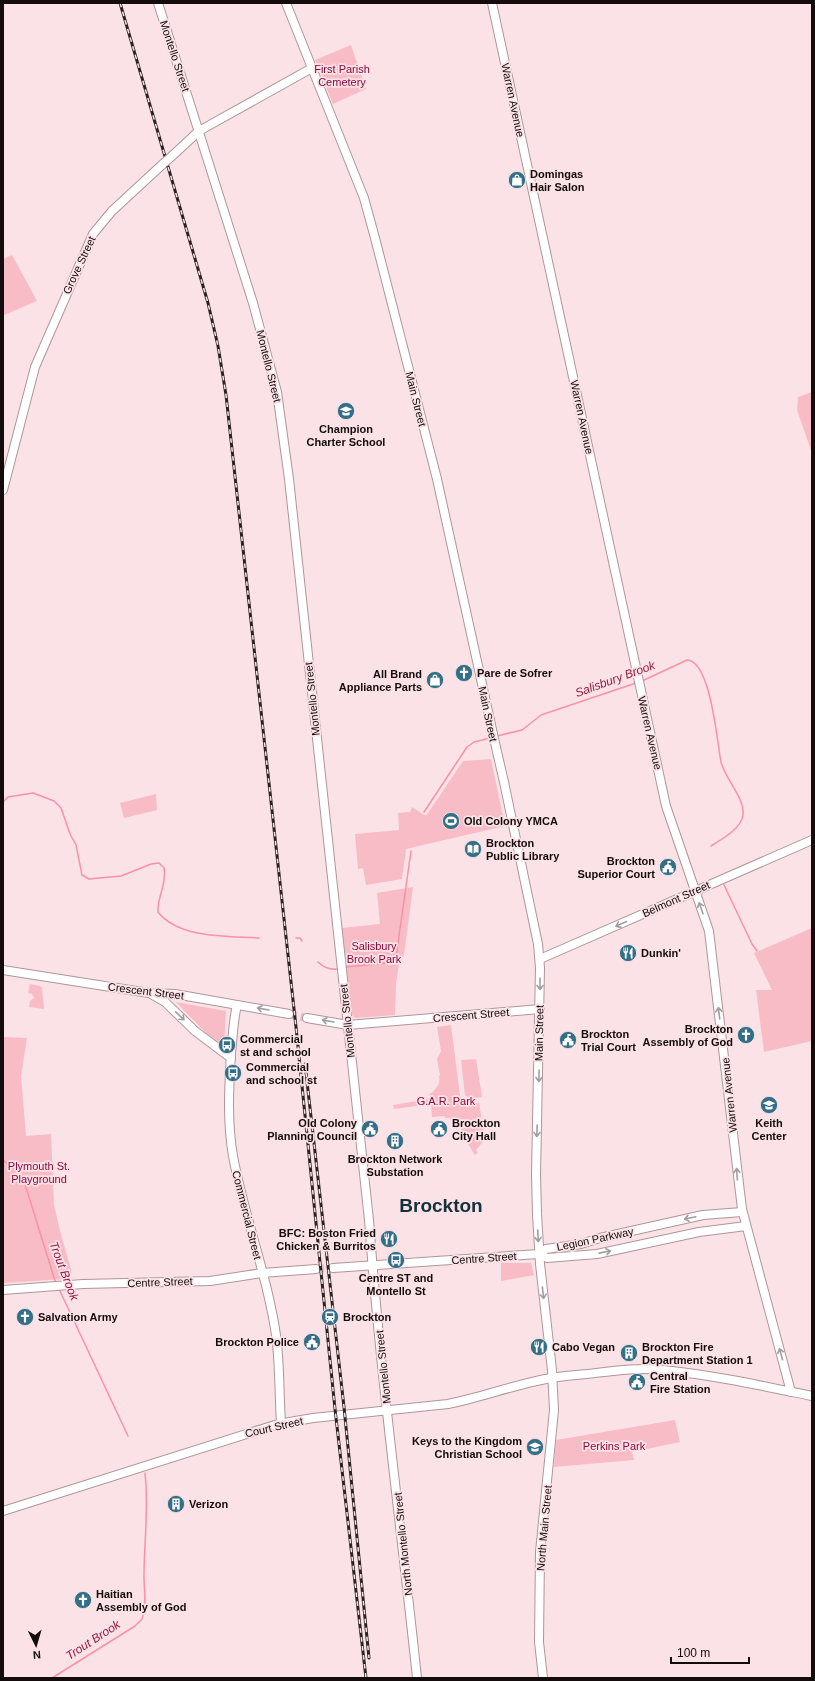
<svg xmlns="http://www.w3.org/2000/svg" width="815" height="1681" font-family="Helvetica,sans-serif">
  <rect width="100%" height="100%" fill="#fbe2e6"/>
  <g fill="#f8bcc7">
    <path d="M351 45 366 89 333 104 315 60Z"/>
    <path d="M12 255 37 301 4 315 3 312V259Z"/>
    <path d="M812 392V453L797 410 798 397Z"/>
    <path d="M491 759 505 826 406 849 402 879 366 885 363 868 358 869 355 834 399 830 398 813 410 812 412 807 426 816 463 761Z"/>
    <path d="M156 794 157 810 124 818 120 803Z"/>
    <path d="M413 887 404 955 399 964 396 984 395 1015 355 1018 352 1015 342 928 380 924 377 893Z"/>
    <path d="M812 928V1041L764 1052 756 990H772L754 953Z"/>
    <path d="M30 984 40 986 42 988 44 1009 29 1007 30 1001 34 998 32 994 28 993Z"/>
    <path d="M176 1002 226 1011 224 1046 205 1032Z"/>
    <path d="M451 1025 460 1096 465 1103H479L485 1139 476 1150 478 1153 475 1155 462 1134 460 1120H451L450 1118H445V1116L432 1117 431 1104 394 1109 393 1105 429 1099 431 1096 429 1095 431 1093H432C436 1088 441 1084 439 1076L440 1075 437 1059 441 1051 437 1027Z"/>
    <path d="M3 1037 27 1038 21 1076 26 1136 51 1134 54 1205 60 1231 72 1273 71 1275 65 1279 3 1283Z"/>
    <path d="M476 1059 482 1097 471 1099 465 1095 461 1060Z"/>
    <path d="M501 1263H531L534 1275 501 1281Z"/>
    <path d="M675 1420 680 1442 632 1452 634 1460 554 1467 556 1440Z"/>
  </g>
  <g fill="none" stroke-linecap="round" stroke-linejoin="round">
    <g stroke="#fa91a8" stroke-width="1.5">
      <path d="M642 681 687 660C711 661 717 743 721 762 725 779 745 798 743 815 741 829 722 839 711 846"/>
      <path d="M497 736 522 730 541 715 636 683"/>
      <path d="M3 802 8 797 33 793 54 801 61 808 70 834 76 845 82 875 89 879 121 876 151 864 159 863 164 868C167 885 157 897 158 912 179 939 229 936 259 938"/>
      <path d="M424 812 467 747 474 742 490 738"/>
      <path d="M724 885 752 944 757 951"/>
      <path d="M296 938H300L302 941"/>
      <path d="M318 962C324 968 330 970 338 969"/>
      <path d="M346 967 387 963 394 960 396 957 411 851"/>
      <path d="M3 1160 19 1173 24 1181 56 1284"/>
      <path d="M59 1289 128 1436"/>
      <path d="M52 1678 135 1626 142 1619C147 1606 144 1590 144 1576 144 1542 149 1508 145 1473"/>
    </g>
    <g stroke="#d8c2c5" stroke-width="8" stroke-dasharray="8 4" stroke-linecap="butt">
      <path d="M289 1014 307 1018"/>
      <path d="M316 1269 333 1268"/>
    </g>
    <defs>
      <g id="major">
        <path d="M158 3 253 303 277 392 289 479 369 1220C380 1373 401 1525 417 1678"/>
        <path d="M286 3 364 198 375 238 437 479 495 743 504 782 538 944 540 968 536 1175 537 1214 540 1264 552 1370 554 1410 540 1552 539 1642 543 1678"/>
        <path d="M492 3 666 806 709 931 742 1209 791 1392"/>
        <path d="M172 156 199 131 312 68"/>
        <path d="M3 490 35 367 93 234 112 211 164 163"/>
        <path d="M540 959 812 840"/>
        <path d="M3 970 149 993 175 994 289 1014"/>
        <path d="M151 994 165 1002 195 1031 231 1058"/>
        <path d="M237 1005C233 1021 233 1037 231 1053 229 1088 227 1121 233 1156 244 1216 267 1274 276 1335 280 1364 279 1394 281 1423"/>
        <path d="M307 1018 348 1025 540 1009"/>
        <path d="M539 1254 546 1249 581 1244 600 1238 703 1215 742 1212"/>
        <path d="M333 1268 539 1254 547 1258 597 1254 699 1232 746 1226"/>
        <path d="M3 1290 83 1284 210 1281 262 1273 316 1269"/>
        <path d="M3 1511 278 1424 313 1418 448 1404C483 1397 516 1384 551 1378 563 1376 575 1375 587 1374 612 1371 637 1367 663 1370 713 1375 763 1386 812 1396"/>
      </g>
    </defs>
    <use href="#major" stroke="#ad969a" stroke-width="10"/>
    <use href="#major" stroke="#fff" stroke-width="8"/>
    <defs>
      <g id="rail">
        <path d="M120 3 208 303 218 346 226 395 296 1027 335 1409 366 1678"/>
        <path d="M305 1064 344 1407 369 1658"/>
      </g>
    </defs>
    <use href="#rail" stroke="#2c2223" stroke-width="3"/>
    <use href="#rail" stroke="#fbe2e6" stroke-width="1.5" stroke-dasharray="4.5" stroke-linecap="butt"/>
    <defs>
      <path id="major-bridge" d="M164 163 172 156"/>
    </defs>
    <use href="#major-bridge" stroke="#ad969a" stroke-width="10" stroke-linecap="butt"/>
    <use href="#major-bridge" stroke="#fff" stroke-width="8"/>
  </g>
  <defs><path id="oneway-shaft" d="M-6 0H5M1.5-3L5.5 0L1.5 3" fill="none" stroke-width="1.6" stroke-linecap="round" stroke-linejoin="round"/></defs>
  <g stroke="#a19d9e">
    <use href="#oneway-shaft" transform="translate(701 908) rotate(-109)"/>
    <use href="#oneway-shaft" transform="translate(621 924) rotate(156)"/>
    <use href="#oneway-shaft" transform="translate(540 984) rotate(90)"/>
    <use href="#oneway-shaft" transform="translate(263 1009) rotate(-170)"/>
    <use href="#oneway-shaft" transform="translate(719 1013) rotate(-97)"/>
    <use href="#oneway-shaft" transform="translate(180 1016) rotate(44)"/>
    <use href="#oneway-shaft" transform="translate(328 1021) rotate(-170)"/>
    <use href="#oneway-shaft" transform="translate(539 1076) rotate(91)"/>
    <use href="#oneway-shaft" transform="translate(537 1131) rotate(92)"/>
    <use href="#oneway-shaft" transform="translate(737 1174) rotate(-94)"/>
    <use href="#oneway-shaft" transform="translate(690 1218) rotate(168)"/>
    <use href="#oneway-shaft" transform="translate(538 1236) rotate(87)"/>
    <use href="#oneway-shaft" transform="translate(605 1252) rotate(-11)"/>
    <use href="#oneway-shaft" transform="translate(543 1293) rotate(84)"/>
    <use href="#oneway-shaft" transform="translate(781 1354) rotate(-105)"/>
  </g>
  <defs>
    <symbol id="shop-disc" viewBox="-11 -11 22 22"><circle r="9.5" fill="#336f86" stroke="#fbe2e6"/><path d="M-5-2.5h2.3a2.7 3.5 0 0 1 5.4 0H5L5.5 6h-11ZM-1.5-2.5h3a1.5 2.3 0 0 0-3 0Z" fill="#fff"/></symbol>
    <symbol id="school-disc" viewBox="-11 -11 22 22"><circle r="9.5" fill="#336f86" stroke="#fbe2e6"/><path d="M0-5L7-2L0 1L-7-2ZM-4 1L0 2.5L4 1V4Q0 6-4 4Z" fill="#fff"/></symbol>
    <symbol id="church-disc" viewBox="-11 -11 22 22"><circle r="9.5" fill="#336f86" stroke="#fbe2e6"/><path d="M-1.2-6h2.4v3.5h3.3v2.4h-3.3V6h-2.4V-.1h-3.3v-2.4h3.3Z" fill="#fff"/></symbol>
    <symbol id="stadium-disc" viewBox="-11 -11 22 22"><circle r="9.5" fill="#336f86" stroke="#fbe2e6"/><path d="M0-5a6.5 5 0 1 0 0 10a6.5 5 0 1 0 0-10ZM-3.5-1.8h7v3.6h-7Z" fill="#fff"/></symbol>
    <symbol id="library-disc" viewBox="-11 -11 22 22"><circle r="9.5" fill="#336f86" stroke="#fbe2e6"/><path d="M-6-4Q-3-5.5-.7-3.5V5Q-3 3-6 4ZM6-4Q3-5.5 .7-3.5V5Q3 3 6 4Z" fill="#fff"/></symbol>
    <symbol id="civic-disc" viewBox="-11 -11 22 22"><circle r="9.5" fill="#336f86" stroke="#fbe2e6"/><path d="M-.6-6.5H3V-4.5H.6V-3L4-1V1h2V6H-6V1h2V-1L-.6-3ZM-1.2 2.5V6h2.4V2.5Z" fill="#fff"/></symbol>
    <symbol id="restaurant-disc" viewBox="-11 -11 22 22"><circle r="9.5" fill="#336f86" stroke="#fbe2e6"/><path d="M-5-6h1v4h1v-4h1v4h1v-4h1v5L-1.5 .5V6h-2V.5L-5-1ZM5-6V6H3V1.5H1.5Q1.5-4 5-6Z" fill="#fff"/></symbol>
    <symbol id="bus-disc" viewBox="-11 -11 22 22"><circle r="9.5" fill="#336f86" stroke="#fbe2e6"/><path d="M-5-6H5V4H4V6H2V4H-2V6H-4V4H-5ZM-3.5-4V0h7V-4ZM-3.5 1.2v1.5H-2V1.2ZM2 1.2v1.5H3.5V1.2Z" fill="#fff"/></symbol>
    <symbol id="building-disc" viewBox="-11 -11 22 22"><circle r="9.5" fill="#336f86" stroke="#fbe2e6"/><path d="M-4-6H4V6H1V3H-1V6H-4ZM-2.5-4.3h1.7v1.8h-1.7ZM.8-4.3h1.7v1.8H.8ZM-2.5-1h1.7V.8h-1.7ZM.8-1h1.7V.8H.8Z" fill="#fff"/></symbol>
    <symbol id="station-disc" viewBox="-11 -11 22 22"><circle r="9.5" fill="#336f86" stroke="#fbe2e6"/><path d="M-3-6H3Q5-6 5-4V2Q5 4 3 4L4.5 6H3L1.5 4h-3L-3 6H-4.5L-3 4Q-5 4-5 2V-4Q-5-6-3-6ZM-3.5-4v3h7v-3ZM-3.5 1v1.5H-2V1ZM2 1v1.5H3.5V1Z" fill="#fff"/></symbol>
  </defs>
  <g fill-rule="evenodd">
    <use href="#shop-disc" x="507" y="170" width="20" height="20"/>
    <use href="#school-disc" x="336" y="401" width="20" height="20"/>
    <use href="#church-disc" x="454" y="663" width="20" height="20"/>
    <use href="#shop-disc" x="425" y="670" width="20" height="20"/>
    <use href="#stadium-disc" x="441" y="811" width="20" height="20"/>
    <use href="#library-disc" x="463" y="839" width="20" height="20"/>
    <use href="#civic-disc" x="658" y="857" width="20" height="20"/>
    <use href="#restaurant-disc" x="618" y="943" width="20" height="20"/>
    <use href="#church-disc" x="736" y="1025" width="20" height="20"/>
    <use href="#civic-disc" x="558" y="1030" width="20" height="20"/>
    <use href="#bus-disc" x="217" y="1035" width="20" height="20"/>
    <use href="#bus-disc" x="223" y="1063" width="20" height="20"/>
    <use href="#school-disc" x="759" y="1095" width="20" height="20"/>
    <use href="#civic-disc" x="360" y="1119" width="20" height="20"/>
    <use href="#civic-disc" x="429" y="1119" width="20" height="20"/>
    <use href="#building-disc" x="385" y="1131" width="20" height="20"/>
    <use href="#restaurant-disc" x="379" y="1229" width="20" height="20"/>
    <use href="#bus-disc" x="386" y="1250" width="20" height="20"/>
    <use href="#church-disc" x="15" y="1307" width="20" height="20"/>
    <use href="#station-disc" x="320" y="1307" width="20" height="20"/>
    <use href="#civic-disc" x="302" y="1332" width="20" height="20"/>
    <use href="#restaurant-disc" x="529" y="1337" width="20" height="20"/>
    <use href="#building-disc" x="619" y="1343" width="20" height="20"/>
    <use href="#civic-disc" x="627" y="1372" width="20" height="20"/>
    <use href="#school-disc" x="525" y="1437" width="20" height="20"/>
    <use href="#building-disc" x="166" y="1494" width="20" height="20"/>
    <use href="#church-disc" x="73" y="1590" width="20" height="20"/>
  </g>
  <g text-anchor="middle" stroke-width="3.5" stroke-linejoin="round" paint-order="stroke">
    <g font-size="11" fill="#130b0c" stroke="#fbe2e6">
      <text transform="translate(175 56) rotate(72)" y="4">Montello Street</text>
      <text transform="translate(513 100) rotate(78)" y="4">Warren Avenue</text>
      <text transform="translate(79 265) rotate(-65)" y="4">Grove Street</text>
      <text transform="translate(269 366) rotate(76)" y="4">Montello Street</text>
      <text transform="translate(416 399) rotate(76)" y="4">Main Street</text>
      <text transform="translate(582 417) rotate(78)" y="4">Warren Avenue</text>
      <text transform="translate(312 699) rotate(-96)" y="4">Montello Street</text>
      <text transform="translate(488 714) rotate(78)" y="4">Main Street</text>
      <text transform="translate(650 733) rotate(77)" y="4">Warren Avenue</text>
      <text transform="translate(676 899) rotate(-24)" y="4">Belmont Street</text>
      <text transform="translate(146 991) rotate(7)" y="4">Crescent Street</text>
      <text transform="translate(471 1015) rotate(-5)" y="4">Crescent Street</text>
      <text transform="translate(347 1021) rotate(-96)" y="4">Montello Street</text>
      <text transform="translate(539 1033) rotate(-89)" y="4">Main Street</text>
      <text transform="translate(729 1095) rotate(-96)" y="4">Warren Avenue</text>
      <text transform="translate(247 1215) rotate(76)" y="4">Commercial Street</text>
      <text transform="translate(595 1239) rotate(-12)" y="4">Legion Parkway</text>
      <text transform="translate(484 1258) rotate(-4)" y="4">Centre Street</text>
      <text transform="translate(160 1282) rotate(-2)" y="4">Centre Street</text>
      <text transform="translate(383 1367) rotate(-96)" y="4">Montello Street</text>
      <text transform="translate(274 1427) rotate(-13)" y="4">Court Street</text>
      <text transform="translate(544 1528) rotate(-85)" y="4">North Main Street</text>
      <text transform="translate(403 1544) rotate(-96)" y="4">North Montello Street</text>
    </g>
    <g font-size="11" fill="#89093c" stroke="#fbe2e6">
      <text x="342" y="73">First Parish<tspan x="342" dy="13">Cemetery</tspan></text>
      <text x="374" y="950">Salisbury<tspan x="374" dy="13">Brook Park</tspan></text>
      <text x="446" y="1105">G.A.R. Park</text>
      <text x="39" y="1170">Plymouth St.<tspan x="39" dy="13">Playground</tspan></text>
      <text x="614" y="1450">Perkins Park</text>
    </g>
    <g font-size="11" font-weight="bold" fill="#130b0c" stroke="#fbe2e6" text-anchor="start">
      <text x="530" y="178">Domingas<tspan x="530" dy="13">Hair Salon</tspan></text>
      <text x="346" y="433" text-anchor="middle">Champion<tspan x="346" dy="13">Charter School</tspan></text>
      <text x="477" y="677">Pare de Sofrer</text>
      <text x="422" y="678" text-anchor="end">All Brand<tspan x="422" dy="13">Appliance Parts</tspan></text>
      <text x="464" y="825">Old Colony YMCA</text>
      <text x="486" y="847">Brockton<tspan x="486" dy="13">Public Library</tspan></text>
      <text x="655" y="865" text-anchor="end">Brockton<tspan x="655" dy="13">Superior Court</tspan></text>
      <text x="641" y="957">Dunkin'</text>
      <text x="733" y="1033" text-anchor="end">Brockton<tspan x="733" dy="13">Assembly of God</tspan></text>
      <text x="581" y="1038">Brockton<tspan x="581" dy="13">Trial Court</tspan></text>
      <text x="240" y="1043">Commercial<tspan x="240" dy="13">st and school</tspan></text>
      <text x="246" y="1071">Commercial<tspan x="246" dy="13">and school st</tspan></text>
      <text x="357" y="1127" text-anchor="end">Old Colony<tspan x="357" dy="13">Planning Council</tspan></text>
      <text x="452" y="1127">Brockton<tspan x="452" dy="13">City Hall</tspan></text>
      <text x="769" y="1127" text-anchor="middle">Keith<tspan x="769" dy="13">Center</tspan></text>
      <text x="395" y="1163" text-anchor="middle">Brockton Network<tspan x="395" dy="13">Substation</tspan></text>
      <text x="376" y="1237" text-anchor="end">BFC: Boston Fried<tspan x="376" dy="13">Chicken &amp; Burritos</tspan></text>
      <text x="396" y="1282" text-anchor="middle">Centre ST and<tspan x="396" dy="13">Montello St</tspan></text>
      <text x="38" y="1321">Salvation Army</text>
      <text x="343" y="1321">Brockton</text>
      <text x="299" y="1346" text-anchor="end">Brockton Police</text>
      <text x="552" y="1351">Cabo Vegan</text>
      <text x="642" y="1351">Brockton Fire<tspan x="642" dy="13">Department Station 1</tspan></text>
      <text x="650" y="1380">Central<tspan x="650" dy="13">Fire Station</tspan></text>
      <text x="522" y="1445" text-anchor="end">Keys to the Kingdom<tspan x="522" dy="13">Christian School</tspan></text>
      <text x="189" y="1508">Verizon</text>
      <text x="96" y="1598">Haitian<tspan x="96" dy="13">Assembly of God</tspan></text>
    </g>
    <g font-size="12" font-style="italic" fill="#951a45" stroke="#fbe2e6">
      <text transform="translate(615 679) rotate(-20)" y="4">Salisbury Brook</text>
      <text transform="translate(64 1271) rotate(69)" y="4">Trout Brook</text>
      <text transform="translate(93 1640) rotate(-33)" y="4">Trout Brook</text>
    </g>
    <g font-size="19" font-weight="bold" fill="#13303b" stroke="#fbe2e6">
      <text x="441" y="1212">Brockton</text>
    </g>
  </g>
  <rect width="815" height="1681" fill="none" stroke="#130b0c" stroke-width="8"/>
  <g transform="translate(36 1645) rotate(175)" stroke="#fbe2e6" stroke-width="3" paint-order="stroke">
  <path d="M0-3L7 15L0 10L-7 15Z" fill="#130b0c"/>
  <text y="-6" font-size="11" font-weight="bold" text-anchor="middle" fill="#130b0c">N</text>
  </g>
  <path d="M671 1657v6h78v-6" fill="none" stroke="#130b0c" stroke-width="2"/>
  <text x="677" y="1657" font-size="12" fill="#130b0c" stroke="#fbe2e6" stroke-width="3" paint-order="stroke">100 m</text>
</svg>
